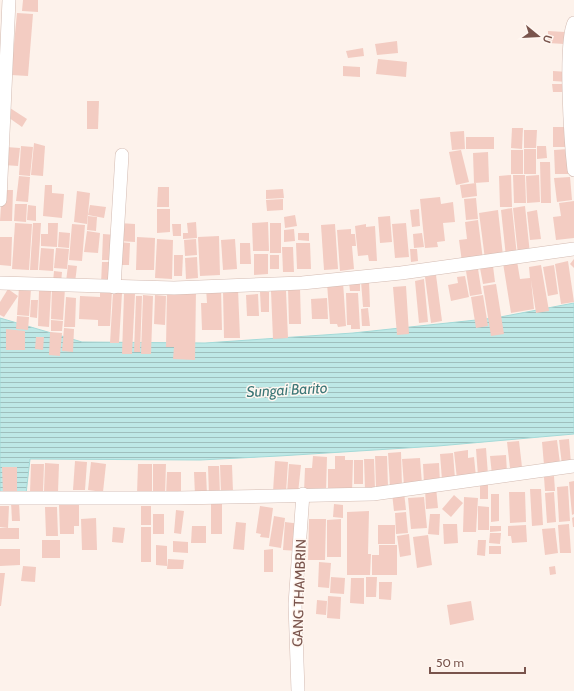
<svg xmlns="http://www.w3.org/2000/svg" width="574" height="691" font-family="Cabin,sans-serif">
  <defs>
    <pattern id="water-rules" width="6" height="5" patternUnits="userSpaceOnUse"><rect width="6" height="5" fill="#bee8e6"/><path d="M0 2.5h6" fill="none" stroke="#9fbfbd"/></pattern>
  </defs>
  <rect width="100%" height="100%" fill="#fdf2eb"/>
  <path fill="url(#water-rules)" stroke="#a4dad8" d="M574 303V434L438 446 279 456 200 460 30 459 26 494H0V318L82 342 205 343 353 333 495 318Z"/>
  <g fill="#f3ccc2">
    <path d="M23 0H38V12L22 11Z"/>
    <path d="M17 13 33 14 28 76 11 75Z"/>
    <path d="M548 31 565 32 564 44 548 43Z"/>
    <path d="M397 41 398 53 377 55 375 44Z"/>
    <path d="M363 48 364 56 348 58 346 51Z"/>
    <path d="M378 59 407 62 406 77 376 74Z"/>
    <path d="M343 66 360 67V77L343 76Z"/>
    <path d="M553 71 568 72V82L553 81Z"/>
    <path d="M552 84H568V92H553Z"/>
    <path d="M87 101H99L98 129H87Z"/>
    <path d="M10 108 27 119 22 127 5 115Z"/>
    <rect x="553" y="127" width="16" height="20"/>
    <path d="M512 128H523L522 149 511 148Z"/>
    <path d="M524 130H537L536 148H524Z"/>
    <path d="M464 131 465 149 452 150 450 132Z"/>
    <rect x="466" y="137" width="28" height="12"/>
    <path d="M34 143 45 146 43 176 31 175Z"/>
    <path d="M21 146 33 147 30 176 19 175Z"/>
    <path d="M537 146H546L547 158 537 159Z"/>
    <path d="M6 147 20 148 18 166 4 165Z"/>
    <rect x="524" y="149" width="12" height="25"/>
    <path d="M569 149 571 174H555L554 150Z"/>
    <path d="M461 150 469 182 456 185 449 152Z"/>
    <rect x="511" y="150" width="12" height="24"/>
    <path d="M488 152 489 182 474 183 473 153Z"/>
    <path d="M540 162H550L551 203H541Z"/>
    <path d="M511 175 512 207H500L499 176Z"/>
    <path d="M513 175H525L526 203H514Z"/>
    <path d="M539 175 540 202 527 203 526 176Z"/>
    <path d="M19 176 30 177 28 202 16 201Z"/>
    <path d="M570 177 572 200 557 202 554 178Z"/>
    <path d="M476 183 477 196 462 198 460 185Z"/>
    <path d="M45 185H52V193L64 194 62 218 43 216Z"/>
    <path d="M158 187H169V207H157Z"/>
    <path d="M283 189 284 198 266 199V190Z"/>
    <path d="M2 190H13L12 221H0Z"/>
    <path d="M77 191 90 193 87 224 74 222Z"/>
    <path d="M440 197 441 204 453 202 455 222 443 223 445 241 437 242 438 247 425 248 420 199Z"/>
    <path d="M476 198 478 219 466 220 464 199Z"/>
    <path d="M283 199V210L267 211 266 200Z"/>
    <path d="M574 201V238L556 240 553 217 561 216 559 203Z"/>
    <path d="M15 204H27L26 222 14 221Z"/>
    <path d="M28 205 36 206V221L27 220Z"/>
    <path d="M90 205 106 207 104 218 88 215Z"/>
    <path d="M525 206 530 254 518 255 513 208Z"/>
    <path d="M512 208 517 256 506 257 501 210Z"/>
    <path d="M157 209H170V232L157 233Z"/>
    <path d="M419 209 420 226 412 227 410 210Z"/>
    <path d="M498 210 503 256 485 259 479 213Z"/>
    <path d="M537 210 541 239 530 240 527 212Z"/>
    <path d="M295 215 297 226 285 228 284 217Z"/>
    <path d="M88 216 97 217 96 231 87 230Z"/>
    <path d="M390 216 392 242 380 243 378 217Z"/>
    <path d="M478 220 483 260 462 262 459 240 467 239 465 222Z"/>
    <path d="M196 222 197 238 183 239V233H188L187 223Z"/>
    <path d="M268 222 269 251H253L252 223Z"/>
    <path d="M15 223 32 224 29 270 12 269Z"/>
    <path d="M33 223H41L38 270H30Z"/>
    <path d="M48 223H58L57 247 41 246V234H48Z"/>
    <path d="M119 223 135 224V242L118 241Z"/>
    <rect x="270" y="223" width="11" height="30"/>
    <path d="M406 223 409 257 395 258 392 224Z"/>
    <path d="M72 224 85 225 82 261 69 260Z"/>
    <path d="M172 224H181V236H173Z"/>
    <path d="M335 224 338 269 324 270 321 225Z"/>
    <path d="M366 224V227L375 226 377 261H369L368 255 358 256 355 226Z"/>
    <path d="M294 229 295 241 284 242V230Z"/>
    <path d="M351 229V234H355L356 246H352L354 269 340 271 337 230Z"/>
    <path d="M87 231 100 233 98 253 84 252Z"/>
    <path d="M59 232 70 233 69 248 58 247Z"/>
    <path d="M298 233H309V241L298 240Z"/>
    <path d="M422 233 424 247 414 248 413 234Z"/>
    <path d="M103 234 116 235 114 260H102Z"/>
    <path d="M219 236 220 275 200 276 198 237Z"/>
    <path d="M0 237H12L11 266 0 265Z"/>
    <path d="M137 237 155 238 154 270H136Z"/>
    <path d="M157 239 173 240 172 279 155 278Z"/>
    <path d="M196 239 197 255 185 256 184 240Z"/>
    <path d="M235 239 237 269 223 270 221 240Z"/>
    <path d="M119 242 130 243 129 265H118Z"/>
    <path d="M240 243H250L251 264H240Z"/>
    <path d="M296 243H310L311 269H297Z"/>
    <path d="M282 247H293L294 272H283Z"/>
    <path d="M41 248 54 249 53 271 39 270Z"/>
    <path d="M56 248 69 249 67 269 54 268Z"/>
    <path d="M410 249H417L418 261 411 262Z"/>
    <path d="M254 254H268V274L254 275Z"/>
    <path d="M174 255H183L182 276H174Z"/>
    <rect x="270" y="255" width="9" height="14"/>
    <path d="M197 257 198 278 186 279 185 258Z"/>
    <path d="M574 259V268L570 264Z"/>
    <path d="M517 261 520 279 530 278 529 267 541 265 549 311 536 313 531 280 534 309 511 313 503 263Z"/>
    <path d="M568 261 574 302 561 304 555 264Z"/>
    <path d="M102 262H114L113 285 101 284Z"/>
    <path d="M68 265 77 266 75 283 66 282Z"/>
    <path d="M554 265 558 294 548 296 543 267Z"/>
    <path d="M493 266 495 282 483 284 480 268Z"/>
    <path d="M478 269 482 294 470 296 466 271Z"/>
    <path d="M54 271 62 272 61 283 53 282Z"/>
    <path d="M436 275 442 321 431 323 425 277Z"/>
    <path d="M465 276 469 297 451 301 448 285 458 283 457 277Z"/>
    <path d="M424 279 428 322 419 323 415 281Z"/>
    <path d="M361 281H369L370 307H363Z"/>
    <path d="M343 282 346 326 338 327 337 324H330L327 283Z"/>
    <path d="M349 282H360V291H350Z"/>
    <path d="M496 284 504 334 491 336 483 286Z"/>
    <path d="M406 286 409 334 397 335 393 287Z"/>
    <path d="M52 287 65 288 63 320 51 319Z"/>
    <path d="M19 288 31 289 29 316 17 315Z"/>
    <path d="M206 288H221L222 330H202L201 303H207Z"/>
    <path d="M288 288H300L301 324H289Z"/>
    <path d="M8 289 18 296 4 317 0 315V302Z"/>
    <path d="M100 289 112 290 110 326H98V320L79 319 80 296 100 297Z"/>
    <path d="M167 289H196L195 360 173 359 174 347H166Z"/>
    <path d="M238 289 240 338H224L223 290Z"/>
    <path d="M39 291H51L49 327 38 326Z"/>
    <path d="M271 291H286L288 338 273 339Z"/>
    <path d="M260 292H269V312H261Z"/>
    <path d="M113 293H122L119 343H110Z"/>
    <path d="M346 293H358L360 329H351V325H347Z"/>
    <path d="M124 294H135L132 354H122Z"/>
    <path d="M258 294 259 316H247L246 295Z"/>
    <path d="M143 295 153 296 151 354H141Z"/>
    <path d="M155 295 166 296 165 325 154 324Z"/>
    <path d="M483 295 488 326 476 328 471 297Z"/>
    <path d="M136 296H142L140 352H134Z"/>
    <path d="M66 297 76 298 75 327H64Z"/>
    <path d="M327 298 328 319H312L311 299Z"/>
    <path d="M31 300H38L37 318 30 317Z"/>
    <path d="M368 308 370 326H362L361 309Z"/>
    <path d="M17 316 29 317 28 330 16 329Z"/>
    <path d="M51 320 63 321 62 331H51Z"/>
    <path d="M64 328 74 329 73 352 62 351Z"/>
    <path d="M6 329 25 331V350H6Z"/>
    <path d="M50 332 62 333 60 356 49 355Z"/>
    <path d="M36 337H44L43 350 35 349Z"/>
    <path d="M569 439 571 464 562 465 559 440Z"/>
    <path d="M557 440 560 463 544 465 542 442Z"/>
    <path d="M519 441 522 467 510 468 507 442Z"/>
    <path d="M486 448 488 475 478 476 476 449Z"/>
    <path d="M468 450V458L474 457 476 477 457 479 454 452Z"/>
    <path d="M401 452 402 487H390L388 453Z"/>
    <path d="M453 453 455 479 442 480 440 454Z"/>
    <path d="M506 455 507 473 492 475 490 456Z"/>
    <path d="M313 456 327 457 326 492H304L305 468H312Z"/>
    <path d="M335 456H345V460H353L352 492 328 491V469H335Z"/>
    <path d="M375 456H387L388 488H376Z"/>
    <path d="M420 458 422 484 404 486 402 459Z"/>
    <path d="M364 459H374L375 489H365Z"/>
    <rect x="354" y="460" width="9" height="24"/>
    <path d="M75 461 87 462 85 490H73Z"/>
    <path d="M275 461 288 462 286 492H273Z"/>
    <path d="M91 462 106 464 103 492 88 490Z"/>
    <path d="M45 463 59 464 58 492 44 491Z"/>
    <path d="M439 463 440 483 424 484 423 464Z"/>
    <path d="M31 464H44L43 492H30Z"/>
    <path d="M138 464H152V494H137Z"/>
    <path d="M153 464H166L165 495 153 494Z"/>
    <path d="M289 464 301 465 298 493H287Z"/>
    <path d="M220 465H232L233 492H221Z"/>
    <path d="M208 466H219L220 495 209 496Z"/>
    <path d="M2 467H17V494H3Z"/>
    <path d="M167 472H181V497L166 496Z"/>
    <path d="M194 472H206L207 495H195Z"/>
    <path d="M554 476 555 491H545L544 477Z"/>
    <rect x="480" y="481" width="8" height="18"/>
    <path d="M574 481V514L572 515 569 482Z"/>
    <path d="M568 486 570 521 559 522 557 487Z"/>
    <path d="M436 487 438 508 426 509 425 488Z"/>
    <path d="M530 489H541L543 525 532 526Z"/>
    <path d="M404 492 406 510 394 511 392 493Z"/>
    <path d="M509 492H525L526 522 510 523Z"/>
    <path d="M554 492 556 522 547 523 545 493Z"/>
    <path d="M491 494H499V521L491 522Z"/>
    <path d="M454 495 463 503 451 517 442 509Z"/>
    <path d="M424 497 427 528 411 529 408 498Z"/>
    <path d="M464 497 478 498 476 532H463Z"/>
    <rect x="211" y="501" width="11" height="33"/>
    <path d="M11 502H19L20 521H12Z"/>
    <path d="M79 503V526H74V534H60L59 504Z"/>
    <path d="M334 504 343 505V518L333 517Z"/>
    <path d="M0 506H9L8 528 0 527Z"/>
    <rect x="141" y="506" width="10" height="19"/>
    <path d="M260 506 273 508 269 538 260 537 261 534 256 533Z"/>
    <path d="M478 506 489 507V530H478Z"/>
    <path d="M45 507H57L58 536H46Z"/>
    <path d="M176 510 184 511 181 534 174 533Z"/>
    <path d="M369 511 368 554H371L370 575H347V512Z"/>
    <path d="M406 512 408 533 396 534 395 513Z"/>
    <rect x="153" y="514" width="11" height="20"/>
    <path d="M430 514H440L439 535 428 534Z"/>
    <path d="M274 516 285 518 281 548 269 546Z"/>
    <path d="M574 517V527H573L572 518Z"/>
    <path d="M96 518 97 550H82L81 519Z"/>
    <path d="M309 519H326L325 560H308Z"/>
    <path d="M341 519V557H327V520Z"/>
    <path d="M236 522 246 523 244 550 233 549Z"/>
    <path d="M285 522 301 524 298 551 283 550Z"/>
    <path d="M443 524H457L458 543 444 544Z"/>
    <path d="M569 524 571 553H560L558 525Z"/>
    <rect x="378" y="525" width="17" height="19"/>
    <path d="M526 525 527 542 512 543 511 536H508V526Z"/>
    <path d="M192 526H206V543H191Z"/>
    <path d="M490 526H501V531L490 532Z"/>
    <path d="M113 527 125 528 123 543 112 542Z"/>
    <rect x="141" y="527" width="10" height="35"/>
    <rect x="0" y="528" width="19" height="11"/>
    <path d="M555 528 558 553 545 555 542 529Z"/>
    <path d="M490 533H501L500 544 489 543Z"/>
    <path d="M409 534 411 555 400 557 397 536Z"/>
    <path d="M428 535 432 565 417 568 413 537Z"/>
    <rect x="42" y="540" width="18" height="18"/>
    <path d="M478 540H486L485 556 477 555Z"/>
    <path d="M173 541 188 542V553L173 552Z"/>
    <path d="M156 545 167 546V566L156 565Z"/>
    <path d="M379 545H397V575H372V555H379Z"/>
    <rect x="489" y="546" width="12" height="8"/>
    <path d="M0 549H20V565L0 566Z"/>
    <path d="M273 549V572H264V550Z"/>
    <path d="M168 559 184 560 183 569H167Z"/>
    <path d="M319 562 331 563 329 588 318 587Z"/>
    <path d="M23 566 36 567 35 582 21 581Z"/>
    <path d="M555 566 556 574 550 575 549 567Z"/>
    <path d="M0 573H5L1 606H0Z"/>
    <path d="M331 577 345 578 344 594 330 593Z"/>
    <path d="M366 577H377L376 597H366Z"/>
    <path d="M351 578H364V604L350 603Z"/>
    <path d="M379 582H392L391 600 379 599Z"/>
    <path d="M328 596 341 597 340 619 327 618Z"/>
    <path d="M317 600 327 601 326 615 316 614Z"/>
    <path d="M471 601 474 620 450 625 447 605Z"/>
  </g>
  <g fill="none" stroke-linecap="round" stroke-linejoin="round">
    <defs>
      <g id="minor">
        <path d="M574 23C564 43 571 144 574 170"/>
        <path d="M0 200 9 0"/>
        <path d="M0 283 174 288 302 283 401 273 574 249"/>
        <path d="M114 287 122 155"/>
        <path d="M0 498H177L373 494 574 466"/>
        <path d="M298 691 295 604 303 494"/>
      </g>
    </defs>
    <use href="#minor" stroke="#d3bbb2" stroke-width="14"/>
    <use href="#minor" stroke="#fff" stroke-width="13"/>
  </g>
  <g text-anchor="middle" stroke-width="3" stroke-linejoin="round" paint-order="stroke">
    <g font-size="14" fill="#79544c" stroke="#fff7f1">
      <text transform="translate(299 593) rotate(-88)" y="5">GANG THAMBRIN</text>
    </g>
    <g font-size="15" font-style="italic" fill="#3c7676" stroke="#fff7f1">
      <text transform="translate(287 390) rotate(-3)" y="5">Sungai Barito</text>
    </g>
  </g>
  <g transform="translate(538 36) rotate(108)" stroke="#fff7f1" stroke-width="3" paint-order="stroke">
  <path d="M0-3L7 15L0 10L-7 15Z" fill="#79544c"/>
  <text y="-6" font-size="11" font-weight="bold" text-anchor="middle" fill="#79544c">U</text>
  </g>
  <path d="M430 667v6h95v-6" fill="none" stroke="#79544c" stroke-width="2"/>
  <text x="436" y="667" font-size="12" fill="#79544c" stroke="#fff7f1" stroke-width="3" paint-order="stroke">50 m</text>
</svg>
